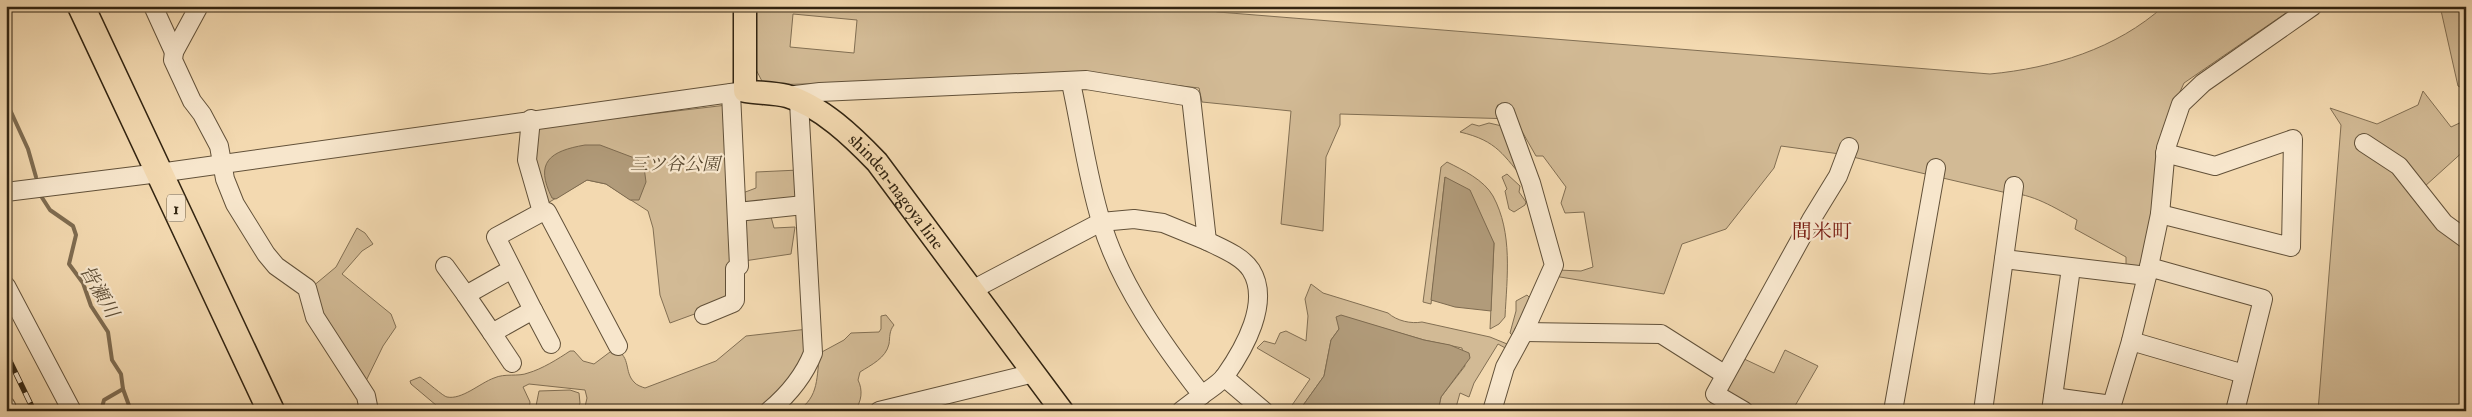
<svg xmlns="http://www.w3.org/2000/svg" width="2472" height="417" font-family="'IM FELL Double Pica','Noto Serif JP',serif">
  <rect width="100%" height="100%" fill="#f3d9b0"/>
  <filter id="stains"><feTurbulence type="fractalNoise" baseFrequency=".004" numOctaves="4"/><feColorMatrix values="0 0 0 0 .2 0 0 0 0 .09 0 0 0 0 .02 0 0 0 .5 -.17"/></filter>
  <radialGradient id="worn" r=".72"><stop offset=".6" stop-color="#630" stop-opacity="0"/><stop offset="1" stop-color="#630" stop-opacity=".3"/></radialGradient>
  <g fill="#d2ba95" stroke="#826f53" fill-rule="evenodd">
    <path d="M754 6H1189L1218 12 1990 74C2053 68 2116 49 2164 6H2296L2184 83 2162 131 2148 238 2139 269 2126 267V257L2075 229 2077 220C2055 208 2032 193 2007 193L1840 154 1781 146 1774 168 1726 229 1682 244 1664 294 1554 276 1558 270 1581 271 1593 267 1584 212 1565 213 1561 203 1566 187 1543 156H1536L1515 119 1340 114V125L1326 157 1323 231 1281 224 1291 111 1202 102 1199 88 1090 75 1048 78 764 85 752 62ZM793 14 857 20 854 53 790 47Z"/>
    <path d="M2440 6H2466V90L2458 86Z"/>
    <path d="M2423 91 2451 127 2466 120V149L2424 187 2382 161 2466 246V411H2318L2341 125 2330 108 2377 124 2418 105Z"/>
    <path d="M727 105 735 263 730 301 670 323 660 295 653 228 648 211 606 184 587 180 546 204 537 186 532 128Z"/>
    <path d="M1489 123 1502 126 1527 183C1503 155 1498 141 1460 132L1472 124 1479 126Z"/>
    <path d="M1447 162C1463 170 1484 180 1493 196 1513 233 1507 277 1505 317L1499 324 1490 329 1494 243 1445 177 1431 304 1423 302 1441 167Z"/>
    <path d="M799 170 802 203 740 209V194L756 188V172Z"/>
    <path d="M1507 174 1520 186 1519 192 1526 202 1525 205 1514 212 1509 209 1505 191 1507 189 1502 177Z"/>
    <path d="M770 213 774 228 795 227 791 254 744 261 743 215Z"/>
    <path d="M357 228 365 233 373 244 362 251 342 274 391 314 396 327 383 346 364 385 318 317 312 287 336 267Z"/>
    <path d="M1311 284 1323 293 1388 313C1397 321 1411 324 1422 322L1490 337 1512 346 1509 350 1498 344 1474 383 1469 397 1460 393 1455 411H1438L1441 397 1465 366 1462 348 1424 340 1341 316 1339 329 1331 340 1324 376 1299 411H1288L1310 379 1257 348 1264 341 1275 344 1280 333 1286 331 1306 341 1308 316 1305 299Z"/>
    <path d="M1527 295 1530 298 1515 338 1510 333 1516 311V301Z"/>
    <path d="M886 315 894 325C889 331 890 337 889 344 886 358 871 365 860 372L858 380C863 390 862 402 854 411H797C820 397 816 376 820 353L844 340 851 333 879 332 881 329V316Z"/>
    <path d="M808 329 807 358 761 411H584L587 398 585 390 529 384 523 387 530 402 529 411H476L469 405 459 411H443L411 384 410 381 420 377C425 380 444 397 447 397 462 400 480 383 494 378 505 373 518 377 528 373 542 369 558 359 570 351H574L583 361 594 364 610 352 616 350C631 357 624 372 634 382 636 385 642 387 645 388L716 361 746 336Z"/>
    <path d="M1785 350 1818 366 1792 411H1754L1723 393 1740 357 1774 373Z"/>
    <path d="M570 390 579 393 580 403 577 411H535L539 391Z"/>
  </g>
  <g fill="#b19b7a" stroke="#7e6b50">
    <path d="M585 145H600L637 159 644 167 646 182 639 200H630L606 184 587 180 556 199 552 198C534 162 550 151 585 145Z"/>
    <path d="M1445 177 1470 190 1494 243 1491 311 1455 307 1431 300Z"/>
    <path d="M1341 315 1424 340 1450 345 1469 353 1470 358 1441 397 1438 411H1299L1324 376 1331 340 1339 329 1336 317Z"/>
  </g>
  <g fill="none" stroke-linecap="round" stroke-linejoin="round">
    <g stroke="#7e6b50" stroke-width="4">
      <path d="M6 101 28 149 36 177"/>
      <path d="M41 196 50 210 73 226 76 235 69 264 83 283 91 306 108 332 112 360 121 374 123 389 131 411"/>
      <path d="M101 411 104 400 123 389"/>
    </g>
    <defs>
      <g id="minor">
        <path d="M153 6 174 52"/>
        <path d="M199 6 174 52 173 60 192 101 202 114 219 146 225 179 235 204 266 254 276 266 307 288 315 317 366 396 369 411"/>
        <path d="M1071 83C1081 128 1087 176 1101 221 1119 283 1163 345 1202 395L1181 411"/>
        <path d="M787 96 820 92 1086 80 1191 97 1207 241 1163 223 1134 219 1101 222 972 290"/>
        <path d="M2364 143 2399 166 2444 223 2466 239"/>
        <path d="M6 192 159 173 745 91"/>
        <path d="M542 212H547L618 346"/>
        <path d="M737 212 804 205"/>
        <path d="M2160 214 2291 247 2293 139 2215 166 2165 153"/>
        <path d="M2004 259 2147 276"/>
        <path d="M445 266 466 295"/>
        <path d="M2149 267 2263 299 2235 411"/>
        <path d="M512 269 466 295 492 333 533 310 496 237 542 212 527 160 531 119"/>
        <path d="M6 286 72 411"/>
        <path d="M533 310 551 344"/>
        <path d="M704 315 733 303 735 300V269L739 266 731 93"/>
        <path d="M1524 332 1661 334 1724 374"/>
        <path d="M492 333 512 363"/>
        <path d="M2131 341 2244 374"/>
        <path d="M1224 377 1264 411"/>
        <path d="M1202 395C1210 389 1220 383 1225 376 1244 349 1271 302 1251 270 1242 256 1221 248 1207 241"/>
        <path d="M2053 397 2112 405"/>
        <path d="M6 406 8 411"/>
        <path d="M769 411C788 395 804 376 813 353L799 102"/>
        <path d="M879 411 1034 373"/>
        <path d="M1492 411 1505 367 1524 332 1554 265 1531 183 1505 112"/>
        <path d="M1744 411 1715 394 1811 220 1838 176 1849 147"/>
        <path d="M1893 411 1936 168"/>
        <path d="M1983 411 2014 186"/>
        <path d="M2051 411 2071 268"/>
        <path d="M2110 411 2131 341 2147 276 2160 214 2166 148 2181 104 2203 83 2313 6"/>
      </g>
      <g id="major">
        <path id="s1" d="M745 6V91C758 93 774 93 787 96 821 106 853 137 877 162L1062 411"/>
      </g>
      <path id="highway" d="M81 6 271 411"/>
    </defs>
    <use href="#minor" stroke="#625139" stroke-width="20"/>
    <use href="#major" stroke="#322411" stroke-width="25"/>
    <use href="#highway" stroke="#322411" stroke-width="29"/>
    <use href="#minor" stroke="#f7e6cc" stroke-width="18"/>
    <use href="#major" stroke="#f3d9b0" stroke-width="22"/>
    <use href="#highway" stroke="#f3d9b0" stroke-width="26"/>
    <defs>
      <path id="rail" d="M6 353 34 411"/>
    </defs>
    <use href="#rail" stroke="#322411" stroke-width="5.5"/>
    <use href="#rail" stroke="#f7e6cc" stroke-width="4" stroke-dasharray="11" stroke-linecap="butt"/>
  </g>
  <g text-anchor="middle" stroke-width="4.5" stroke-linejoin="round" paint-order="stroke">
    <rect fill="#f7e6cc" stroke="#6d5e49" stroke-width="1" x="167" y="194.5" width="18" height="27" rx="4"/>
    <g font-size="16" font-weight="bold" fill="#322411">
      <text x="176" y="214">1</text>
    </g>
    <g font-size="18" font-style="italic" fill="#5a4a32" stroke="#f7e6cc">
      <text x="675" y="170">三ツ谷公園</text>
    </g>
    <g font-size="18" fill="#322411" stroke="#f7e6cc">
      <text dy="6" stroke="none"><textPath href="#s1" startOffset="275">shinden-nagoya line</textPath></text>
    </g>
    <g font-size="19" font-style="italic" fill="#5e4e36" stroke="#f7e6cc">
      <text transform="translate(100 291) rotate(60)" y="7">皆瀬川</text>
    </g>
    <g font-size="20" fill="#7a1f14" stroke="#f7e6cc">
      <text x="1822" y="238">間米町</text>
    </g>
  </g>
  <rect width="2472" height="417" fill="none" stroke="#f3d9b0" stroke-width="25"/>
  <rect x="8" y="8" width="2457" height="402" fill="none" stroke="#322411" stroke-width="2.5"/>
  <rect x="12" y="12" width="2447" height="392" fill="none" stroke="#322411"/>
  <rect width="100%" height="100%" filter="url(#stains)"/>
  <rect width="100%" height="100%" fill="url(#worn)"/>
</svg>
